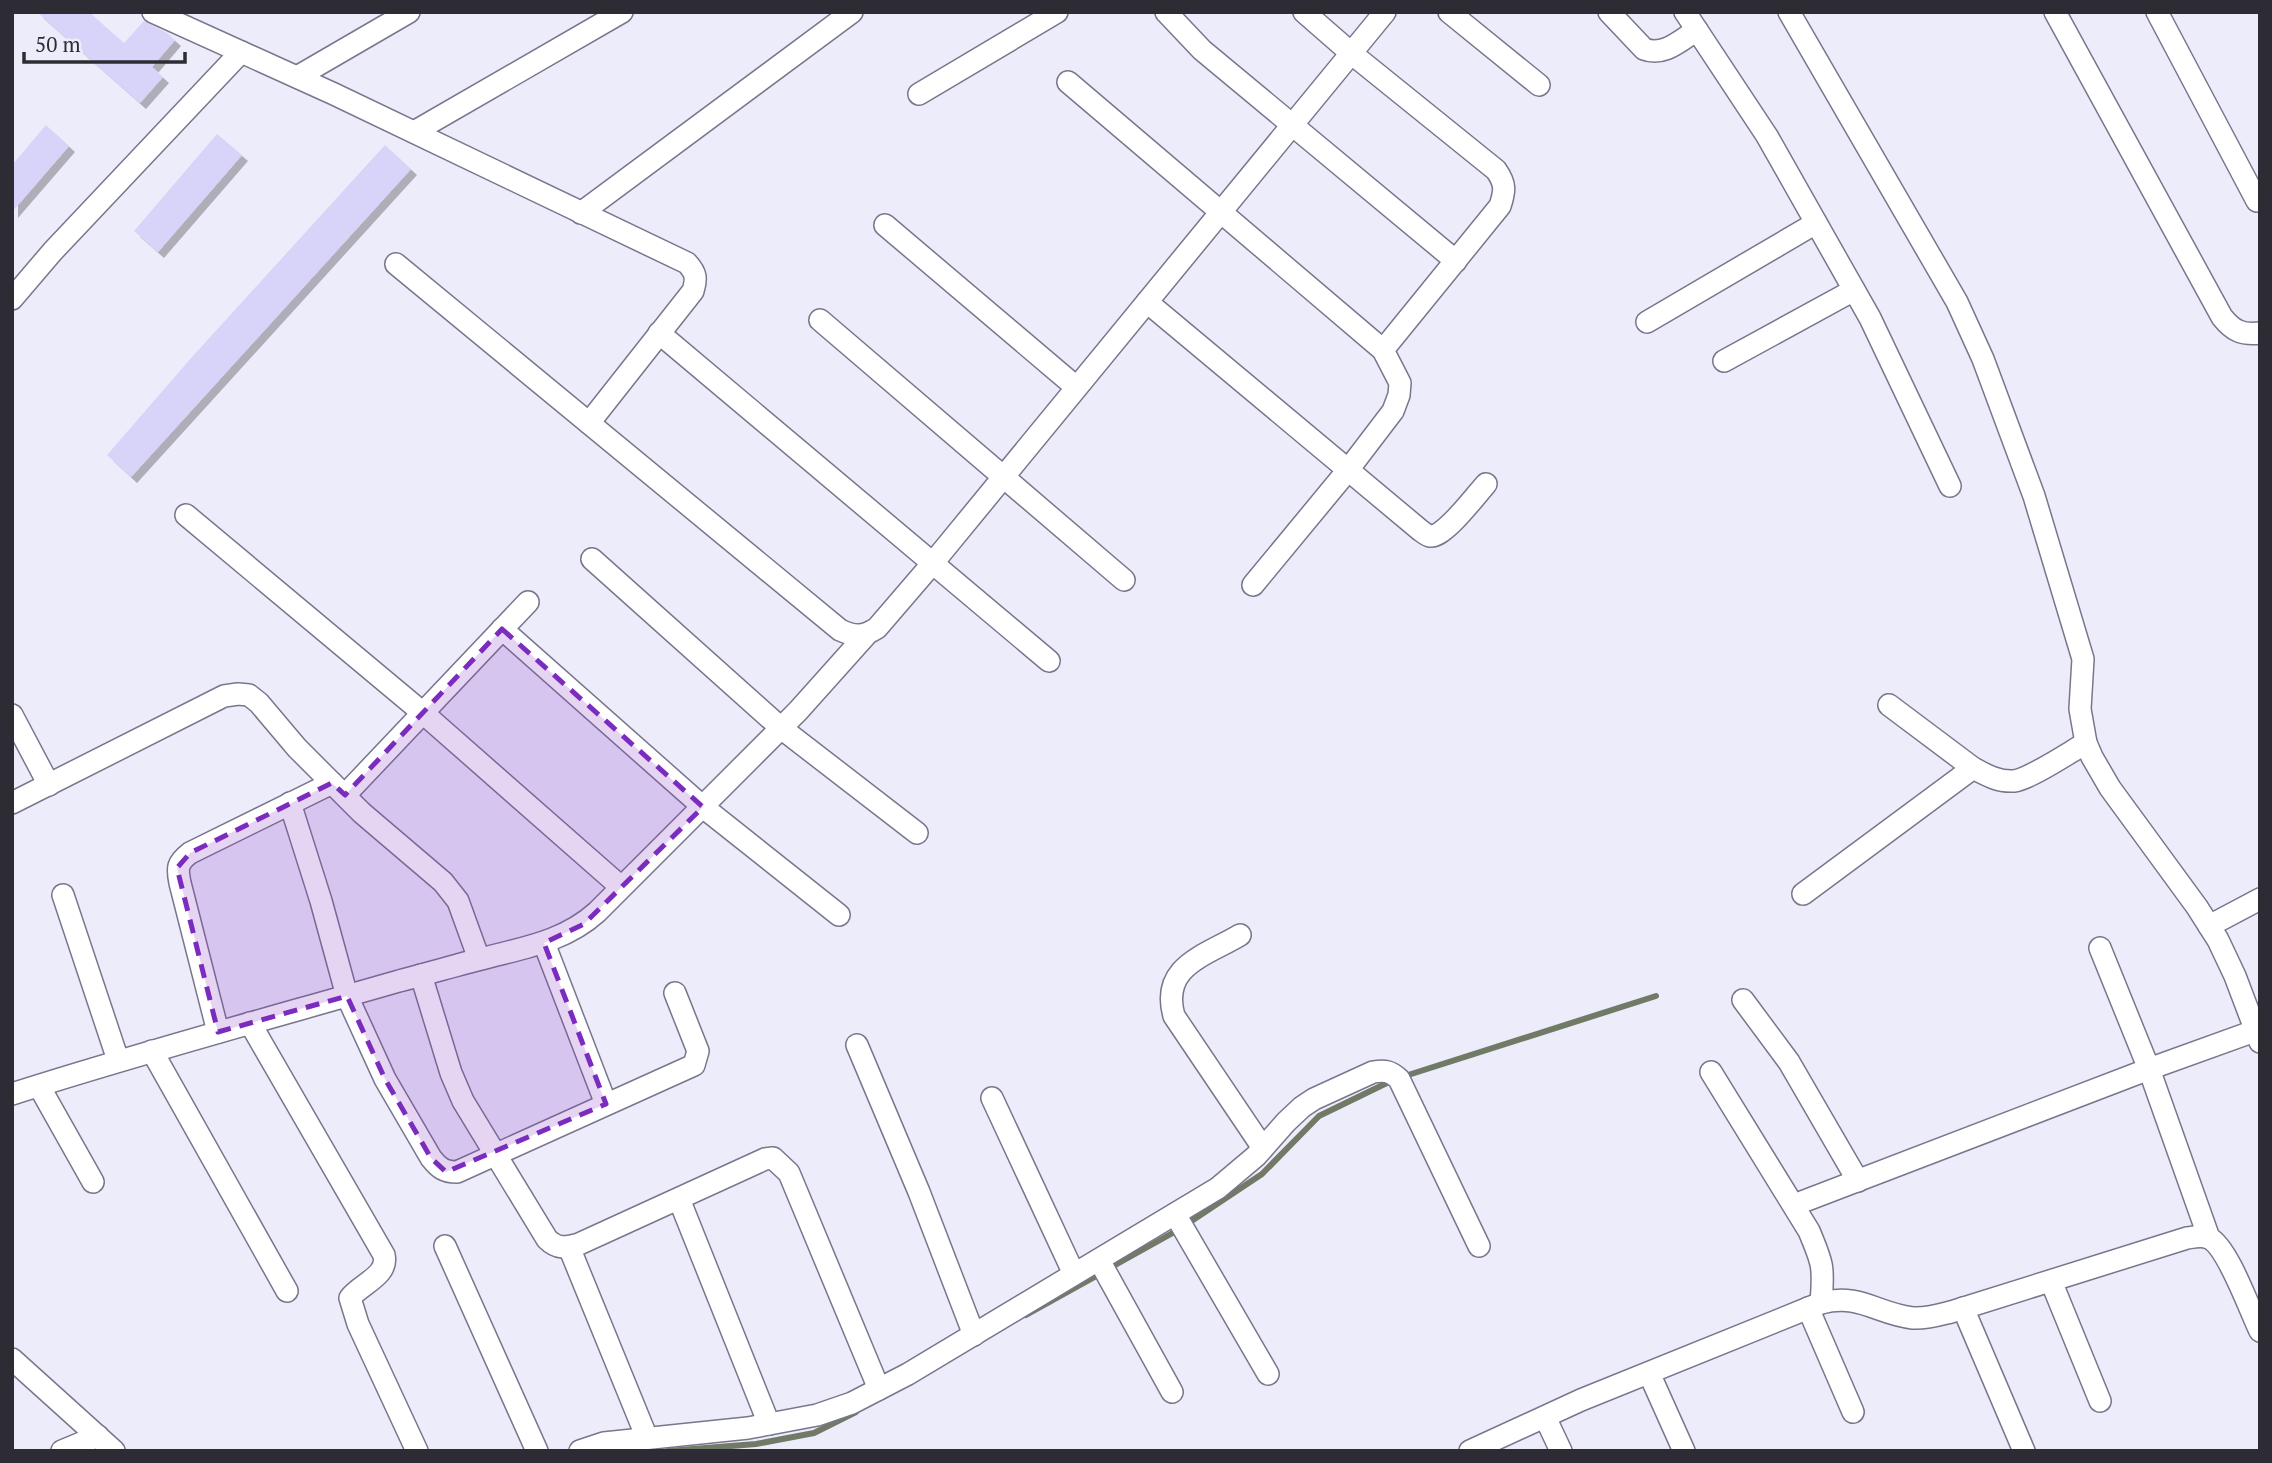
<svg xmlns="http://www.w3.org/2000/svg" width="2272" height="1463" font-family="'PT Serif',serif">
  <defs>
    <filter id="shadow"><feDropShadow dx="6" dy="6" stdDeviation="0" flood-color="#0004"/></filter>
  </defs>
  <rect width="100%" height="100%" fill="#edecfb"/>
  <g fill="none" stroke-linecap="round" stroke-linejoin="round">
    <g stroke="#707a66" stroke-width="6">
      <path d="M1405 1076 1656 996"/>
      <path d="M1187 1224 1262 1174 1319 1116 1393 1080"/>
      <path d="M1108 1269 1178 1230"/>
      <path d="M1026 1315 1100 1274"/>
      <path d="M668 1451 756 1444 814 1433 856 1412"/>
    </g>
  </g>
  <g fill="#d8d3f8" filter="url(#shadow)">
    <path d="M37 12H89L124 43 144 21 167 33 175 40 152 67 163 77 140 103Z"/>
    <path d="M46 125 69 146 12 212V165Z"/>
    <path d="M217 134 242 155 158 252 134 231Z"/>
    <path d="M385 145 411 169 131 477 107 455 192 357Z"/>
  </g>
  <g fill="none" stroke-linecap="round" stroke-linejoin="round">
    <defs>
      <g id="minor">
        <path d="M153 12 334 94 687 263C696 273 697 278 693 291L589 423"/>
        <path d="M1166 12 1202 50 1456 261"/>
        <path d="M1304 12 1351 53 1496 170C1506 184 1505 191 1500 206L1383 350"/>
        <path d="M1449 12 1539 85"/>
        <path d="M1609 12 1644 49C1664 57 1681 40 1697 30"/>
        <path d="M1685 12 1767 136 1870 318 1950 486"/>
        <path d="M1789 12 1957 302 1983 359 2034 496 2083 659 2080 709 2086 743 2092 757 2110 788 2197 907 2218 940 2235 976 2260 1042"/>
        <path d="M2055 12 2222 317C2233 331 2242 335 2260 333"/>
        <path d="M2157 12 2257 201"/>
        <path d="M297 77 409 12"/>
        <path d="M1068 82 1383 350 1400 383 1399 395 1393 411 1348 470 1253 585"/>
        <path d="M919 94 1057 12"/>
        <path d="M414 132 622 12"/>
        <path d="M581 213 852 12"/>
        <path d="M885 225 1076 387"/>
        <path d="M396 264 840 630C855 637 863 637 877 628L932 564 1385 12"/>
        <path d="M12 299 53 251 241 52"/>
        <path d="M1147 302 1420 530C1423 532 1426 535 1430 536 1443 539 1476 495 1486 484"/>
        <path d="M820 320 1124 580"/>
        <path d="M1647 322 1816 223"/>
        <path d="M659 333 1049 661"/>
        <path d="M1724 361 1854 290"/>
        <path d="M186 515 423 713 621 887"/>
        <path d="M592 559 781 728 917 833"/>
        <path d="M502 629 703 807 839 915"/>
        <path d="M1889 705 1973 768C1986 775 1998 782 2014 781 2030 779 2070 752 2086 743"/>
        <path d="M12 715 49 785"/>
        <path d="M345 795 528 602"/>
        <path d="M12 803 224 696 238 694 249 695 259 703 297 748 362 813 443 882 458 901 479 959"/>
        <path d="M290 803 321 901 347 996 385 1079 431 1158C439 1168 444 1172 457 1172L694 1065 698 1051 675 993"/>
        <path d="M1803 894 1973 768"/>
        <path d="M63 895 118 1060"/>
        <path d="M2209 926 2260 899"/>
        <path d="M1240 935C1205 956 1160 966 1174 1016L1263 1148"/>
        <path d="M544 943 606 1104"/>
        <path d="M2100 948 2149 1069 2209 1238"/>
        <path d="M421 975 451 1073 463 1101 547 1239C557 1249 565 1248 579 1244L765 1159 773 1158 789 1173 879 1389"/>
        <path d="M1743 1000 1789 1062 1858 1181"/>
        <path d="M250 1023 384 1255C389 1276 360 1284 350 1298L358 1324 417 1451"/>
        <path d="M218 1032 180 883C177 868 177 863 190 853L332 783"/>
        <path d="M857 1045 919 1192 974 1335"/>
        <path d="M152 1051 287 1291"/>
        <path d="M1711 1072 1809 1231C1823 1264 1824 1267 1821 1303"/>
        <path d="M39 1086 93 1182"/>
        <path d="M12 1094C140 1053 270 1018 399 981 426 974 453 966 481 959 522 948 564 942 597 912L798 711 866 635"/>
        <path d="M992 1098 1074 1274"/>
        <path d="M679 1199 769 1424"/>
        <path d="M1794 1205 2149 1069 2260 1029"/>
        <path d="M1175 1214 1268 1374"/>
        <path d="M445 1246 537 1451"/>
        <path d="M569 1247 647 1438"/>
        <path d="M1099 1260 1172 1392"/>
        <path d="M2051 1281 2100 1401"/>
        <path d="M1808 1308 1853 1412"/>
        <path d="M1963 1308 2024 1451"/>
        <path d="M12 1359 114 1451"/>
        <path d="M1649 1373 1684 1451"/>
        <path d="M1545 1417 1561 1451"/>
        <path d="M62 1451 98 1436"/>
        <path d="M580 1451 604 1443 748 1428 817 1415 852 1403 908 1374 1218 1188 1256 1156 1286 1122 1302 1107 1314 1099 1373 1072C1385 1070 1390 1071 1399 1079L1479 1246"/>
        <path d="M1470 1451 1581 1400 1821 1303C1860 1293 1877 1314 1913 1318 1926 1319 1939 1315 1951 1312L2187 1238C2194 1237 2202 1235 2209 1238 2228 1247 2250 1311 2260 1331"/>
      </g>
    </defs>
    <use href="#minor" stroke="#79768c" stroke-width="24"/>
    <use href="#minor" stroke="#fff" stroke-width="21"/>
  </g>
  <path fill="#7b2cbf" fill-opacity="0.2" stroke="#7b2cbf" stroke-width="5" stroke-dasharray="14 9" stroke-linejoin="round" d="M502 629 703 807 584 924 544 943 606 1104 446 1172 431 1158 385 1079 347 996 218 1032 177 868 190 853 332 783 345 795Z"/>
  <rect width="2272" height="1463" fill="none" stroke="#2d2c35" stroke-width="28"/>
  <path d="M24 52v10h161v-10" fill="none" stroke="#2d2c35" stroke-width="3.5"/>
  <text x="35" y="52" font-size="21" fill="#2d2c35" stroke="#edecfb" stroke-width="5" paint-order="stroke">50 m</text>
</svg>
